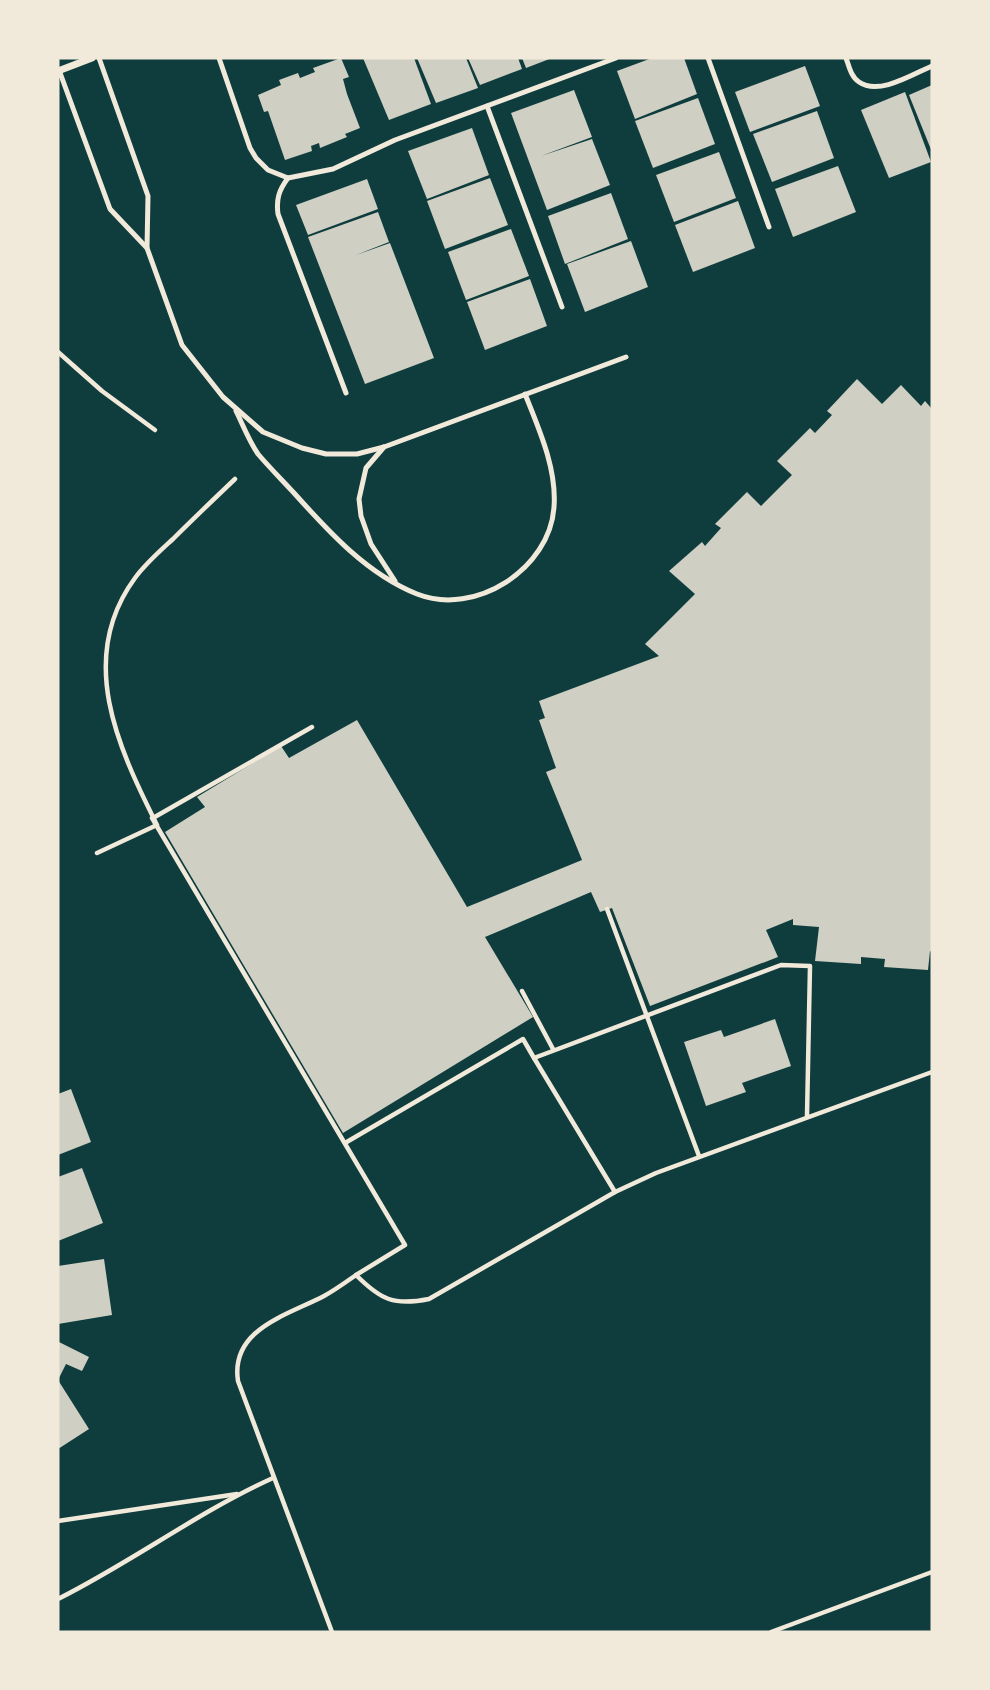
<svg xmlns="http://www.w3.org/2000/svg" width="990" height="1690" font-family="'Fira Sans',sans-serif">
  <rect width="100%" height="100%" fill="#0f3d3e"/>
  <g fill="#cfcfc3">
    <path d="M341 58 349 77 343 79 347 94 360 128 345 134 347 137 320 148 319 143 311 146 312 151 285 160 268 111 264 112 258 95 281 85 279 80 298 73 300 78 315 72 313 68Z"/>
    <path d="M363 58H414L431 104 389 120Z"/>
    <path d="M417 58H466L478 88 436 103Z"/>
    <path d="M468 58H518L522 69 480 85Z"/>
    <path d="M522 58H552L526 68Z"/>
    <path d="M652 58H684L697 94 635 119 617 71Z"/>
    <path d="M805 66 820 106 750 132 735 92Z"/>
    <path d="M932 85V152L909 95Z"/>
    <path d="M574 90 592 137 541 156 592 139 610 185 547 210 511 113Z"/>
    <path d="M905 92 931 162 889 178 861 110Z"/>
    <path d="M698 98 715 144 653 168 635 121Z"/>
    <path d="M817 111 834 158 772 182 753 134Z"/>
    <path d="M472 128 489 175 427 199 408 151Z"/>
    <path d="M719 152 736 198 674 222 656 175Z"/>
    <path d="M838 166 856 212 793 237 775 189Z"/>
    <path d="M490 178 508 225 445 249 427 201Z"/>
    <path d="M367 179 378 209 308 235 296 205Z"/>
    <path d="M611 193 628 239 565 264 548 216Z"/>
    <path d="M738 201 755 248 693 272 675 225Z"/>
    <path d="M378 212 389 242 356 255 390 243 434 358 365 384 308 237Z"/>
    <path d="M511 229 529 276 466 300 448 252Z"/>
    <path d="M631 241 648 287 585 312 567 264Z"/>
    <path d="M530 279 547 326 485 350 467 302Z"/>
    <path d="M857 379 882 404 901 385 921 406 925 401 932 409V952L930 951 928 970 884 967 885 959 861 957V964L815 961 819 927 793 925V919L766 930 778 957 650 1006 612 908 600 912 591 892 485 937 533 1017 343 1133 165 832 205 807 197 797 281 746 289 758 357 720 467 907 582 860 546 772 556 768 539 720 545 718 539 701 659 656 645 644 695 594 669 571 702 542 705 546 721 528 715 524 747 492 761 506 792 475 777 461 810 428 815 433 832 415 827 411Z"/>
    <path d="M775 1019 791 1066 742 1083 746 1092 706 1106 684 1042 721 1030 724 1037Z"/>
    <path d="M71 1089 91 1142 58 1155V1094Z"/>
    <path d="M82 1168 103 1223 58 1241V1177Z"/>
    <path d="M104 1259 112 1315 58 1324V1266Z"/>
    <path d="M59 1342 89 1357 82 1371 66 1364 58 1380 89 1429 58 1449Z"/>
  </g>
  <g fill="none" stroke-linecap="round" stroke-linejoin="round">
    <g stroke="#f1e9da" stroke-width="4.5">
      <path d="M58 352 102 391 155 430"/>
      <path d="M152 818 405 1245 356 1275"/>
      <path d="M153 818 312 727"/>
      <path d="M97 853 157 825C118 747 76 658 135 578 146 563 160 551 173 539 193 519 214 499 235 479"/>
      <path d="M607 909 699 1156"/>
      <path d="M522 991 553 1049"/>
      <path d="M534 1058 615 1192"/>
      <path d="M345 1143 523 1039 534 1058 781 965 810 966 807 1116"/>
      <path d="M58 1521 237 1494"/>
      <path d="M58 1599C132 1562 198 1512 273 1478"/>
      <path d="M332 1632 238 1381C230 1329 288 1315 324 1296 335 1290 346 1282 356 1275 381 1300 394 1306 429 1299L615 1192 656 1173 932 1072"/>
      <path d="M771 1632 932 1572"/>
    </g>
    <g stroke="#f1e9da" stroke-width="5">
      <path d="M99 58 148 196 147 248 182 345 223 397 263 432 302 448 326 454H357L384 447 626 357"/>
      <path d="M219 58 250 148 256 158 268 170 288 178 333 169 395 140 616 58"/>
      <path d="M708 58 769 227"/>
      <path d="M846 58C849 66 851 77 859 82 879 96 913 74 932 66"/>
      <path d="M59 70 110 209 147 248"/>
      <path d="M487 106 562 307"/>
      <path d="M288 178C279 190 276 199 278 214L346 393"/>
      <path d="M236 411C243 425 249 441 258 454 269 467 282 480 294 493 329 532 367 574 417 594 475 617 550 569 554 507 557 469 539 429 525 394"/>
      <path d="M384 447 366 468 359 499 361 516 371 544 395 581"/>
    </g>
    <path stroke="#f1e9da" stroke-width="7" d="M58 71 92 58"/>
  </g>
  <rect width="990" height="1690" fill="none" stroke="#f1e9da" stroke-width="119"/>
</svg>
